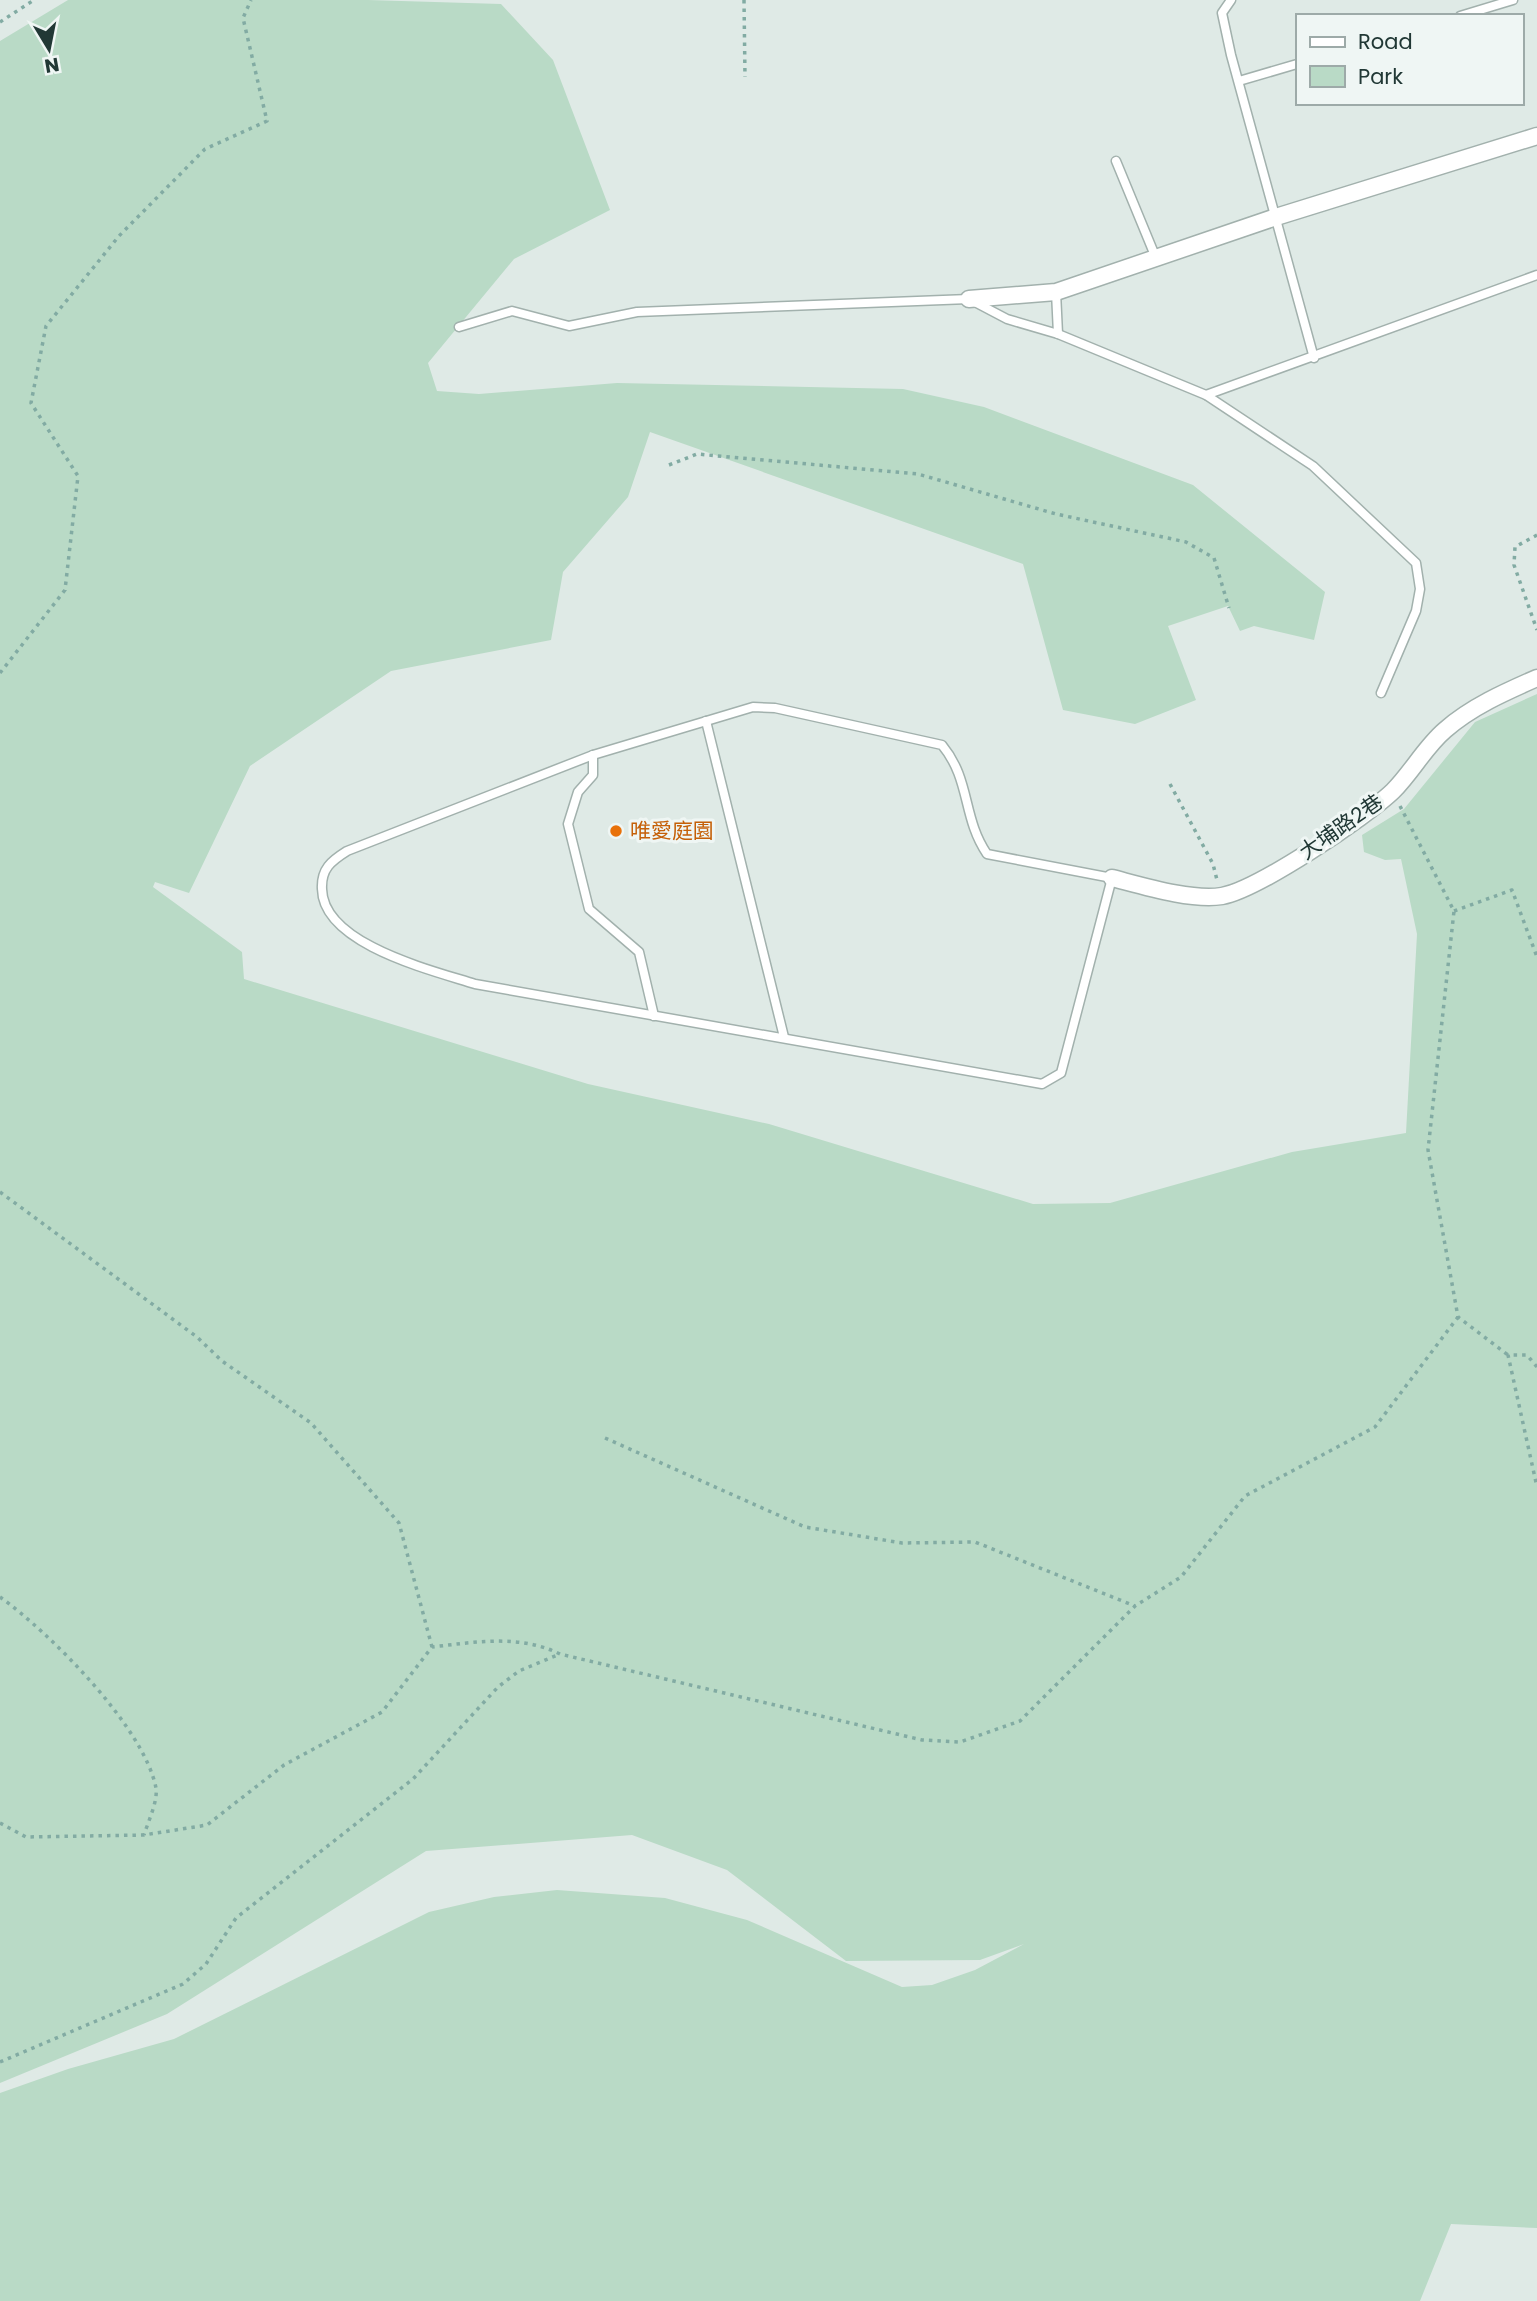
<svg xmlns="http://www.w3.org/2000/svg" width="1537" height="2301" font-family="Poppins,'Noto Sans TC',sans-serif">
  <rect width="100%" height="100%" fill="#dfeae6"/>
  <path fill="#b9dac6" d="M68 0H368L501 4 553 60 610 210 514 259 428 363 437 391 479 394 617 383 903 389 984 407 1193 485 1325 592 1314 640 1254 626 1240 631 1228 606 1168 626 1196 700 1135 724 1063 710 1023 564 650 432 628 497 563 572 551 640 391 671 250 766 189 893 155 882 153 887 242 952 244 979 588 1084 769 1124 1033 1204 1110 1203 1292 1152 1406 1133 1417 934 1401 859 1385 860 1364 852 1362 835 1404 809 1475 722 1537 694V2228L1451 2224 1420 2301H0V2093L68 2069 174 2039 429 1912 494 1897 557 1890 665 1898 747 1920 902 1987 932 1985 975 1970 1024 1944 980 1960 846 1961 727 1870 632 1835 426 1851 167 2014 0 2083V41Z"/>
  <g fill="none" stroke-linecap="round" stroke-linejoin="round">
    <defs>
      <g id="service">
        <path d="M1231 0 1222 13 1231 55 1314 358"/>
        <path d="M1460 16 1513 0"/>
        <path d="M1239 81 1297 64"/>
        <path d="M1116 161 1156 258"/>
        <path d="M1056 292 1058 334"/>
        <path d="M459 327 512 311 569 326 637 312 969 299 1007 319 1058 334 1206 395 1313 466 1416 563 1420 589 1416 611 1381 693"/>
        <path d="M1206 395 1537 275"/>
        <path d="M753 707 775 708 942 745C971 780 962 817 987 854L1112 878 1061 1073 1042 1084 475 984C431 970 323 944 322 889 321 869 331 861 347 851L593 755Z"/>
        <path d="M706 721 784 1037"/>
        <path d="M593 755V775L578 792 568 824 589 909 639 952 654 1016"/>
      </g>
      <g id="minor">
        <path d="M969 299 1056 292 1276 217 1537 136"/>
        <path d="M1112 878C1143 886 1192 901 1222 896 1257 890 1366 817 1393 791 1412 772 1425 747 1445 730 1471 707 1505 692 1537 678"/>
      </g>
    </defs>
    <use href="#service" stroke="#a2b1ad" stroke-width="11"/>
    <use href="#minor" stroke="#a2b1ad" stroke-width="19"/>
    <g stroke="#82aba3" stroke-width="3.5" stroke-dasharray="3.5 5" stroke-linecap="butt">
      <path d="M744 0 745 77"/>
      <path d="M0 22 34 0"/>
      <path d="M669 465 697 454 918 474 1056 514 1186 542 1214 558 1229 608"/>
      <path d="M1537 535 1515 547 1514 565 1537 630"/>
      <path d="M0 673 65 590 78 476 31 403 46 326 119 236 205 149 267 121 243 18 251 0"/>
      <path d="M1170 784 1213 864 1217 880"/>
      <path d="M1400 806 1454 911 1428 1150 1458 1317 1508 1355"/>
      <path d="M1454 911 1512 890 1537 957"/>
      <path d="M0 1192 197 1337 222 1361 311 1423 399 1523 432 1647"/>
      <path d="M1537 1367 1527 1355H1508L1537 1487"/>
      <path d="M605 1438 805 1527 902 1543 975 1542 1135 1606"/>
      <path d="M0 1597C50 1633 144 1727 156 1788 158 1801 148 1822 144 1835"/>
      <path d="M0 1823 26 1837 144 1835 207 1825 284 1765 382 1712 432 1647C476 1642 519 1634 560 1654L922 1740 960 1742 1020 1721 1135 1606 1181 1577 1245 1496 1375 1427 1458 1317"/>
      <path d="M0 2062 183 1984 206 1964 236 1918 413 1779 498 1687 519 1671 560 1654"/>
    </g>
    <use href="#service" stroke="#fff" stroke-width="8"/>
    <use href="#minor" stroke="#fff" stroke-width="16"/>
  </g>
  <circle fill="#e8710a" stroke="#eff6f4" stroke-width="2.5" cx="616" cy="831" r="7"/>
  <g text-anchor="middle" stroke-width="6" stroke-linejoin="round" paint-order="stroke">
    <g font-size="21" fill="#213835" stroke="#eff6f4">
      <text transform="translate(1341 827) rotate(-35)" y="7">大埔路2巷</text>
    </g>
    <g font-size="21" fill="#c56008" stroke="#eff6f4" text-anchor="start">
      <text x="630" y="838">唯愛庭園</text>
    </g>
  </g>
  <rect x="1296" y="14" width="228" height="91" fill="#eff6f4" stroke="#9daaa8" stroke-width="2"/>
  <rect x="1310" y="37" width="35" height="10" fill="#ffffff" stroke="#9daaa8" stroke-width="2"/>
  <text x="1358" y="49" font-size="21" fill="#213835">Road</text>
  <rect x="1310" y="66" width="35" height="21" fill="#b9dac6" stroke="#9daaa8" stroke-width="2"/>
  <text x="1358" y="84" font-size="21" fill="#213835">Park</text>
  <g transform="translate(49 49) rotate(170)" stroke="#eff6f4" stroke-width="5" paint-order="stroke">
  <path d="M0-5L12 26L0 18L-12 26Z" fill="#213835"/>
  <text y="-10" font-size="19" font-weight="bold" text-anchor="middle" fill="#213835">N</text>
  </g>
</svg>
